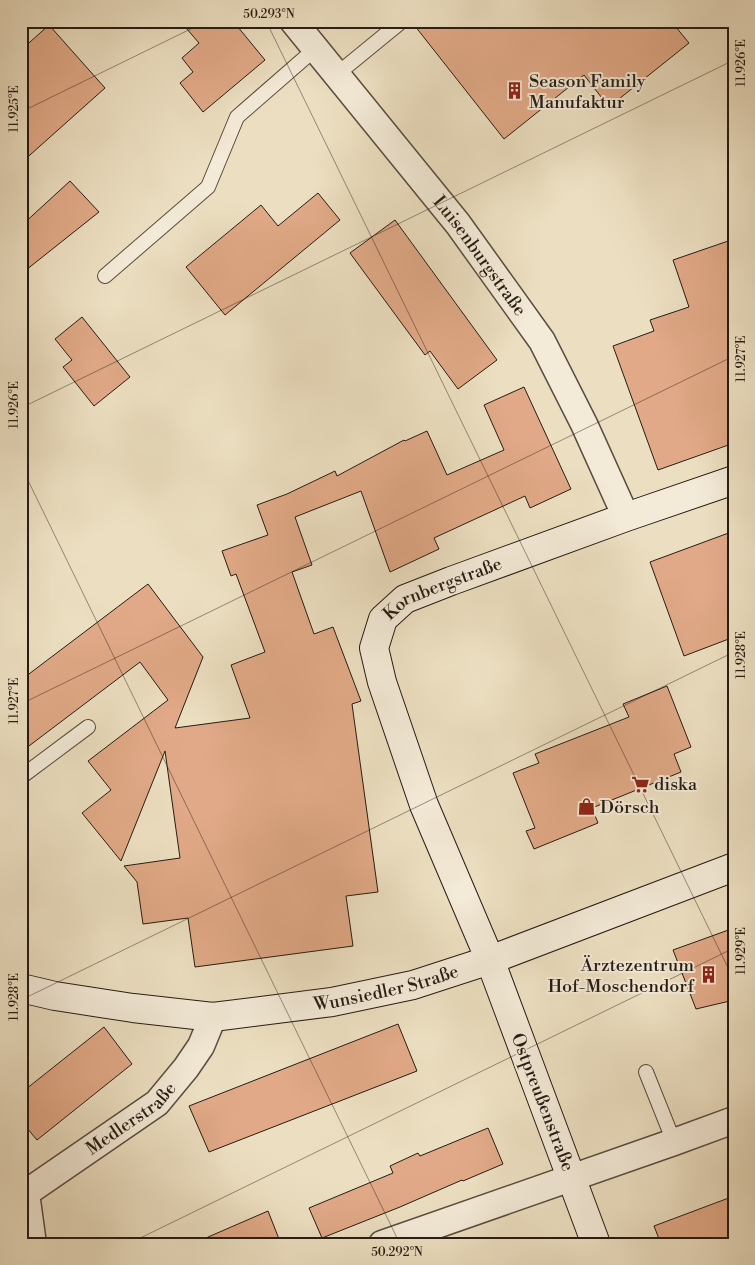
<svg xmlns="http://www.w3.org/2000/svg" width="755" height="1265" font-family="'Libre Bodoni',serif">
  <rect width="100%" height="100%" fill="#ecdfc1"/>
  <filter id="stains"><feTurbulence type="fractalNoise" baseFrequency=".004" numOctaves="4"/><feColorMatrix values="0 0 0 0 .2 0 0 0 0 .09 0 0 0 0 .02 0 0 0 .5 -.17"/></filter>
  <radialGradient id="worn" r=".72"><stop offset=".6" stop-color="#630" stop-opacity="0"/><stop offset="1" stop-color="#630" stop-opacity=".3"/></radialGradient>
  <g fill="#e1a987" stroke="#261c13">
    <path d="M180 21H233L265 60 203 112 180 83 193 72 182 58 199 43Z"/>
    <path d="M411 21H671L689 43 609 107 584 75 504 139Z"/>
    <path d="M49 25 105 88 21 163V50Z"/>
    <path d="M70 181 99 212 21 274V226Z"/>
    <path d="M318 193 340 220 225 315 186 267 261 205 278 226Z"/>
    <path d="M395 220 497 360 458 389 430 351 425 355 350 253Z"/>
    <path d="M734 239V443L658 470 613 346 654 331 650 320 689 307 673 260Z"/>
    <path d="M82 317 130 377 94 406 63 367 72 360 55 339Z"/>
    <path d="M524 387 571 489 530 508 525 496 434 538 439 549 390 572 361 491 295 517 312 565 292 572 314 634 333 627 361 701 352 704 378 892 346 896 353 946 195 967 188 918 143 924 137 882 124 866 180 858 165 751 121 861 82 813 111 790 88 761 168 700 140 662 21 752V680L148 584 203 657 175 728 250 718 231 665 265 652 236 574 231 576 222 551 268 535 257 505 287 494 335 471 337 476 404 440 405 441 427 431 447 475 504 450 484 405Z"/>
    <path d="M734 531V637L684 656 650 562Z"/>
    <path d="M667 686 691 747 674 754 681 772 592 808 598 823 534 849 526 831 535 828 513 773 539 763 535 754 629 717 623 704Z"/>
    <path d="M734 928V1000L696 1009 673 950Z"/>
    <path d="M398 1024 417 1071 209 1152 189 1106Z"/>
    <path d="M104 1027 132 1064 37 1140 21 1121V1093Z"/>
    <path d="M488 1128 503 1164 463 1181 462 1180 400 1207 322 1238 309 1208 393 1173 390 1166 418 1153 420 1156Z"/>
    <path d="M734 1196V1244H661L654 1226Z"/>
    <path d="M268 1211 281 1244H192Z"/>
  </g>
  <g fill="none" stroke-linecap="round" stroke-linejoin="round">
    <defs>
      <g id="lane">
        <path d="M336 75 402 21"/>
        <path d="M105 276 208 187 237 117 315 49"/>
        <path d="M21 777 88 727"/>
        <path d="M646 1072 674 1142"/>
      </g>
      <g id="street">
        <path id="s1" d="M293 21 458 224 542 341 584 424 626 517"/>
        <path d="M26 1193 33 1244"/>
        <path id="s2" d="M21 1194 26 1193 157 1103 186 1068 201 1046 213 1017"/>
        <path d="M382 1244 674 1142 734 1120"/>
      </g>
      <g id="secondary">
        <path id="s3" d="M21 988 55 996 133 1008 213 1017 332 1002 413 985 490 960 734 867"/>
        <path id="s4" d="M596 1244 490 960 424 805 382 682 374 648 383 619 405 599 451 581 626 517 734 480"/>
      </g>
    </defs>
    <use href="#lane" stroke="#584d3e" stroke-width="16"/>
    <use href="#street" stroke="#584d3e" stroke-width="29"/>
    <use href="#secondary" stroke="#261c13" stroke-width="30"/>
    <use href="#lane" stroke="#f3ead7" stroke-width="14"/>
    <use href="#street" stroke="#f3ead7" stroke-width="26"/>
    <use href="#secondary" stroke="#f3ead7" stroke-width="28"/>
  </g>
  <path fill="none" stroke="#261c13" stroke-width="1" stroke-opacity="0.45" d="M266 21 734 980M728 21 734 32M21 112 207 21M21 408 734 60M21 466 400 1244M21 704 734 356M21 1000 734 652M128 1244 734 948"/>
  <defs>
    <symbol id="building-bare" viewBox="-9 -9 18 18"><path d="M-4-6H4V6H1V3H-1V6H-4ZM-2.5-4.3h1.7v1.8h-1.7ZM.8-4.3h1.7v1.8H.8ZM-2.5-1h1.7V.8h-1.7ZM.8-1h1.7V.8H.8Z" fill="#8f2418" stroke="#f3ead7" stroke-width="2.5" paint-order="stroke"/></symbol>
    <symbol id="supermarket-bare" viewBox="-9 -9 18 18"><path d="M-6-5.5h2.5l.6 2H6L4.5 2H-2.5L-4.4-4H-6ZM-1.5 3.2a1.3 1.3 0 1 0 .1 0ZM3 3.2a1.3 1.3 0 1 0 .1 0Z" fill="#8f2418" stroke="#f3ead7" stroke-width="2.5" paint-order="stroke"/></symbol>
    <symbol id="shop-bare" viewBox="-9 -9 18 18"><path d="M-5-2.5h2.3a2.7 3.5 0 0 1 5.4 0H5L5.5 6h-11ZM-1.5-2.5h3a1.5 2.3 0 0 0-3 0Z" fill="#8f2418" stroke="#f3ead7" stroke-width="2.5" paint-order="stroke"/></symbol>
  </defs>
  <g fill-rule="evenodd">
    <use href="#building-bare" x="502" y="78" width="25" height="25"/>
    <use href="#supermarket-bare" x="628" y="772" width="25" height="25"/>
    <use href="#shop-bare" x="574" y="794" width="25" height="25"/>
    <use href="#building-bare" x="696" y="962" width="25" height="25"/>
  </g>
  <g text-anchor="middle" stroke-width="4" stroke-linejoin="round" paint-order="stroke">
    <g font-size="18" fill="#261c13" stroke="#f3ead7" text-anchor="start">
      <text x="529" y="87">Season Family<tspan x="529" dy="21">Manufaktur</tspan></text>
      <text x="654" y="790">diska</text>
      <text x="600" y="813">Dörsch</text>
      <text x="694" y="971" text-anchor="end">Ärztezentrum<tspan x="694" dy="21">Hof-Moschendorf</tspan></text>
    </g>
    <g font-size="18" fill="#261c13" stroke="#f3ead7">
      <text dy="6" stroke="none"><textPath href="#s1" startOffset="300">Luisenburgstraße</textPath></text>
      <text dy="6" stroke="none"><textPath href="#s4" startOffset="735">Kornbergstraße</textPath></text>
      <text dy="6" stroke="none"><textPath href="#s3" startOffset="370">Wunsiedler Straße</textPath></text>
      <text transform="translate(543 1102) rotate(69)" y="6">Ostpreußenstraße</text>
      <text dy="6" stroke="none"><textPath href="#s2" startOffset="134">Medlerstraße</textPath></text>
    </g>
  </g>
  <rect width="755" height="1265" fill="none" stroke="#ecdfc1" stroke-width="55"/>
  <rect x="28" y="28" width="700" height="1210" fill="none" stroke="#261c13" stroke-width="2"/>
  <g font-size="12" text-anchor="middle" fill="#261c13">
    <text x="269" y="18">50.293°N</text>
    <text transform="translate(741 63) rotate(-90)" y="4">11.926°E</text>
    <text transform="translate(14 109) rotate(-90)" y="4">11.925°E</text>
    <text transform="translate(741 359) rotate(-90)" y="4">11.927°E</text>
    <text transform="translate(14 405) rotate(-90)" y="4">11.926°E</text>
    <text transform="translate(741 655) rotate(-90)" y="4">11.928°E</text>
    <text transform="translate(14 701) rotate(-90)" y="4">11.927°E</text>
    <text transform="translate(741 951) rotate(-90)" y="4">11.929°E</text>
    <text transform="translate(14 997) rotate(-90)" y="4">11.928°E</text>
    <text x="397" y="1256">50.292°N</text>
  </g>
  <rect width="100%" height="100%" filter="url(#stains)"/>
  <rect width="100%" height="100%" fill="url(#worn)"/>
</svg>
